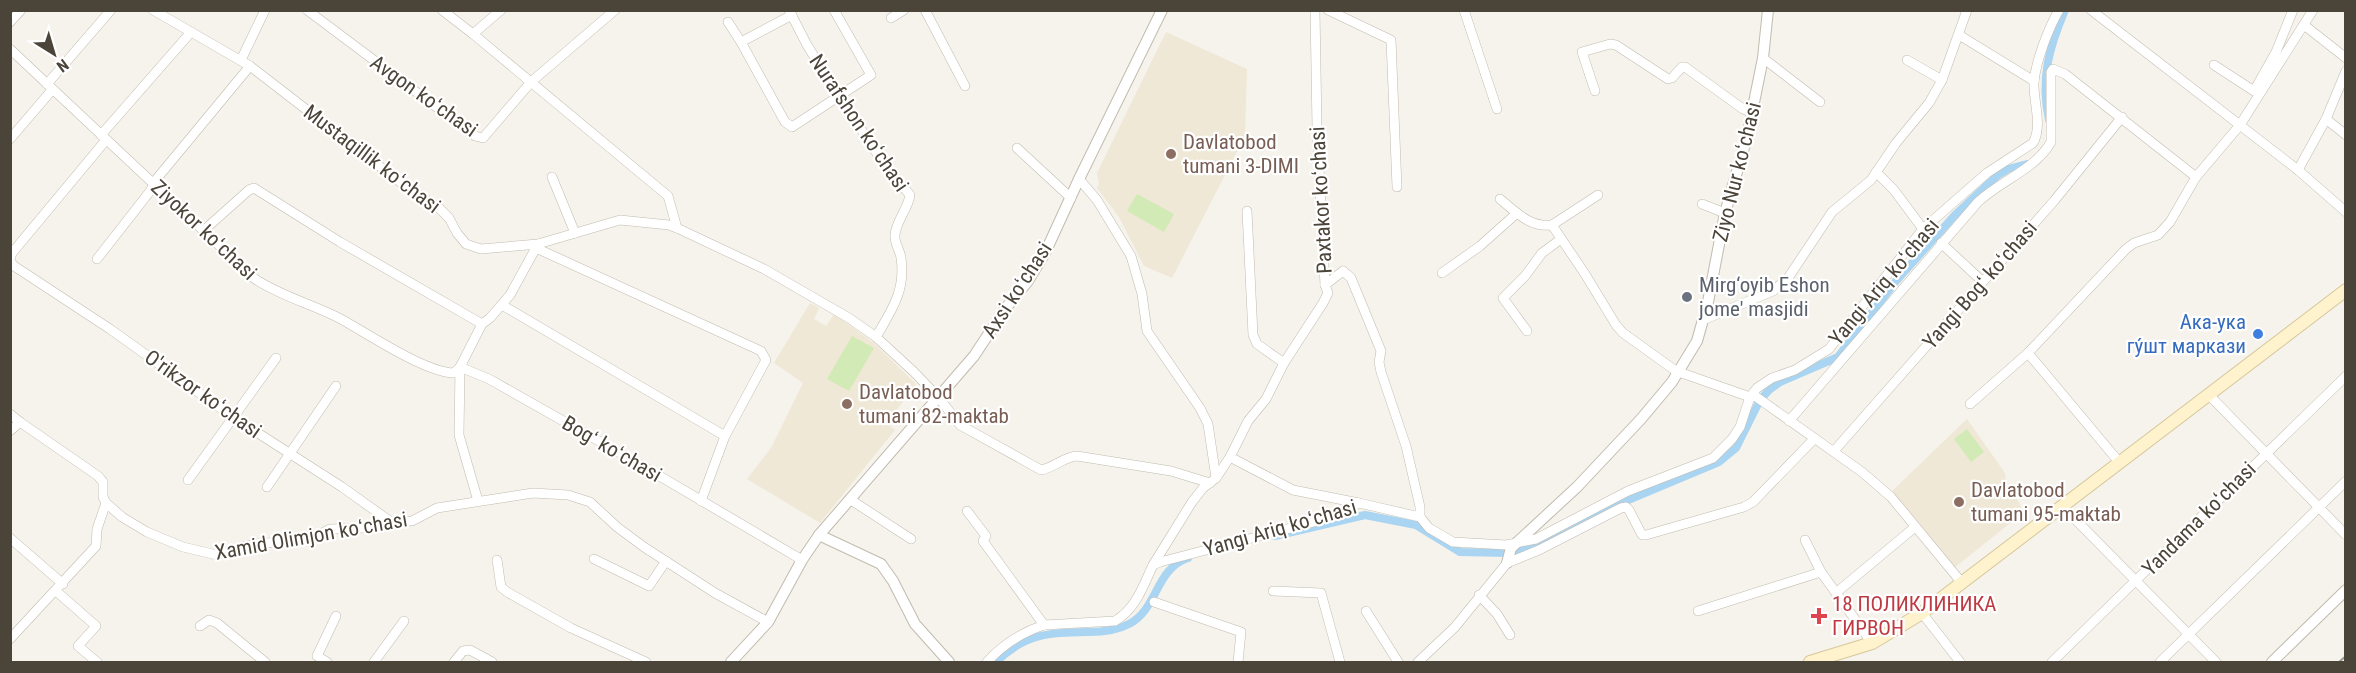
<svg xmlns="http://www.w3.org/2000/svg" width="2356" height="673" font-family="'Roboto Condensed',sans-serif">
  <rect width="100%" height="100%" fill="#f6f3ec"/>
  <g fill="#efe8d6">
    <path d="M1166 32 1247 69 1245 136 1172 278 1144 266 1119 217 1097 188 1099 184 1097 173Z"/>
    <path d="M810 303 819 308 814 319 826 326 834 314 874 343 916 384 887 423 895 430 820 523 747 479 771 448 803 383 774 363Z"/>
    <path d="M1967 419 2005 473 2006 480 2024 512 1954 568 1891 492Z"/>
  </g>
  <g fill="#d2eab5">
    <path d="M1137 194 1174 214 1164 232 1127 211Z"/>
    <path d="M852 336 874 348 849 391 827 379Z"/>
    <path d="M1967 429 1984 452 1971 462 1954 439Z"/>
  </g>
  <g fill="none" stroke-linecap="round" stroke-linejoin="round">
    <g stroke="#a9d4f2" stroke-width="8">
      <path d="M2049 120C2040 79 2049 48 2065 10"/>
      <path d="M1275 536 1365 515 1416 525 1460 552 1508 553 1528 549 1621 503 1719 462 1736 448 1760 400 1769 390 1780 382 1838 357 1896 281 1955 215 1998 175 2008 169 2027 164"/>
      <path d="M996 662C1026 633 1048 633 1089 632 1103 632 1116 631 1129 624 1158 609 1155 569 1188 558"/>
    </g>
    <defs>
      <g id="minor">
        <path d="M153 10 250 66 404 185 439 208 449 218 457 233 466 244 481 249 538 244 620 220 669 225 677 228 764 269 849 318 876 337 914 372 939 398 960 425 1041 470C1054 468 1063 457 1077 456L1171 471 1210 483"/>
        <path d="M307 10 475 136 483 138 531 82 615 10"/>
        <path d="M442 10 473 34 668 196 677 228"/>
        <path d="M789 10 807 45 839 96 884 164 910 195C908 209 896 221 895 235 894 243 900 250 901 258 906 291 891 311 876 337"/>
        <path d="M925 10 965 86"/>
        <path d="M1315 10 1317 128 1325 285 1343 271 1351 278 1381 351 1379 362 1381 372 1406 446 1420 507V517"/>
        <path d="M1328 10 1391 40 1397 187"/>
        <path d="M1464 10 1497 109"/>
        <path d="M2091 10 2298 170 2346 212"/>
        <path d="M792 15 741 42 785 122 792 127 871 75 834 10"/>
        <path d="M891 18 904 10"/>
        <path d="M10 22 21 10"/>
        <path d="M728 22 741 42"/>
        <path d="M2304 25 2346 58"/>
        <path d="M473 34 501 10"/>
        <path d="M1959 35 2034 81"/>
        <path d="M10 49 255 279C281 296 311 304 339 318 367 333 424 372 454 373L460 367 482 324 490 318 510 295 538 244"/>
        <path d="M1763 58 1820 102"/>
        <path d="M241 60 265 10"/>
        <path d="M1907 60 1942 80"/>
        <path d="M2214 65 2254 91 2276 52 2293 10"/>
        <path d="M47 84 111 10"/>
        <path d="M1595 91 1582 52 1610 44 1616 45 1668 79 1672 78 1682 67H1685L1743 109 1752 113"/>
        <path d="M2326 119 2346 135"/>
        <path d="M101 135 191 32"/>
        <path d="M10 139 52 90"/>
        <path d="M1017 148 1071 198"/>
        <path d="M2298 170 2326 119 2346 71"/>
        <path d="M1876 172 1894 190 1923 229"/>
        <path d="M552 177 575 233"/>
        <path d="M1079 179 1097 200 1131 256 1142 294 1147 331 1200 408 1208 424 1216 478"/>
        <path d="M1500 199C1516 212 1530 228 1552 225L1585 274 1616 325 1623 333 1676 371 1750 397 1755 396 1862 472 1891 497 1962 583"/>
        <path d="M1702 204 1725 213"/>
        <path d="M1247 211 1253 335 1257 344 1284 363"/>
        <path d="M1552 225 1598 195"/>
        <path d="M203 231 249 190 254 188 340 242 482 324"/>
        <path d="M1941 243 1982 281"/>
        <path d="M536 248 761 351 766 360 725 436 701 501"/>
        <path d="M10 259 12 253 106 140"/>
        <path d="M97 259 151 190 154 182 250 66"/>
        <path d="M10 261 14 266 110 329 233 417 342 487 391 522"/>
        <path d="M1442 273 1480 246 1517 213"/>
        <path d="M502 305 725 436"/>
        <path d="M1703 320 1773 291 1788 278 1832 212 1871 180 1896 143 1929 103 1942 80 1967 10"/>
        <path d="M1527 331 1503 298 1525 276 1542 253 1561 239"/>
        <path d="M2028 353 2119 462"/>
        <path d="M460 367 489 379 636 462 802 560"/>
        <path d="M460 367 459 435 478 501"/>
        <path d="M2208 394 2346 535"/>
        <path d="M1970 404 2028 353 2126 249 2134 243 2158 235 2170 222 2196 177 2240 125 2313 10"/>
        <path d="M10 414 20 422 10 431"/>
        <path d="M1789 421 1978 202C2000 181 2036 169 2051 142V72L2053 69 2065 74 2196 177"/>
        <path d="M20 422 98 476 103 482V497L106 503"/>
        <path d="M1834 451 2054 201 2122 117"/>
        <path d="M1230 457 1293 490 1359 503"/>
        <path d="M188 480 276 358"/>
        <path d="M267 487 336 386"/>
        <path d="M851 500 911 539"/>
        <path d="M2063 507 2216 662"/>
        <path d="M967 511 986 536 983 541 1044 625"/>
        <path d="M10 538 63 584"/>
        <path d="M1805 540 1821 572 1872 643"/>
        <path d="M594 559 649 586 666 561"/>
        <path d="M497 560 501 587 507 592 571 628 646 662"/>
        <path d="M1153 565 1192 502 1203 488 1216 478 1230 457 1248 421 1266 399 1284 363 1323 303 1328 293 1325 285"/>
        <path d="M56 591 96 626 78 646 97 662"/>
        <path d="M1273 591 1321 593 1340 662"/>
        <path d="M1837 592 1915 527"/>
        <path d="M1479 595 1497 614 1510 635"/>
        <path d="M1154 602 1241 632 1238 662"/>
        <path d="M1366 611 1398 662"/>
        <path d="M1698 611 1821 572"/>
        <path d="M1922 613 1960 662"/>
        <path d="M200 626 209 620 217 623 265 662"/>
        <path d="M10 639 96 546 97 529 106 503 122 517 147 532 183 547 217 555 241 547 262 543 297 542 317 536 330 529 364 528 391 522 412 521 437 508 533 493 568 495 590 502 617 527 644 547 715 593 768 622"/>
        <path d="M327 662 317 656 336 616"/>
        <path d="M374 662 404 621"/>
        <path d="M454 662 463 651 470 650 492 662"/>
        <path d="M987 662C1003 644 1020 633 1044 625L1115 621C1136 609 1143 586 1153 565L1160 562 1333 517 1359 503 1420 517 1429 528 1453 542 1506 545 1536 539 1628 491 1713 458 1732 439 1740 427 1750 397 1757 388 1772 378 1795 370 1829 349 1923 229 1987 173 2033 143C2043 126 2033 101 2034 82 2036 61 2048 29 2059 10"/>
        <path d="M1418 662 1455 627 1507 563 1539 550 1621 508 1626 507 1629 510 1642 535H1646L1744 507 1753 502 1814 439"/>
        <path d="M2052 662 2346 376"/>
        <path d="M2160 662 2346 481"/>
      </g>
      <g id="tertiary">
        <path d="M819 535 881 564 893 581 915 624 949 662"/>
        <path d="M1507 563 1511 548 1577 487 1641 419 1672 382 1697 341 1708 302 1725 213 1747 137 1763 58 1768 10"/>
        <path d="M731 662 768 622 802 560 819 535 974 356 1005 309 1028 281 1045 253 1079 179 1162 10"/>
        <path d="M2272 662 2346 590"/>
      </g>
      <path id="secondary" d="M1810 662 1872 643 1922 613 2346 290"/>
    </defs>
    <use href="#minor" stroke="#c2bbae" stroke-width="10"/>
    <use href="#tertiary" stroke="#c2bbae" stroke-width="12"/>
    <use href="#secondary" stroke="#d6c79b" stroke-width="14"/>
    <use href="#minor" stroke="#fff" stroke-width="9"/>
    <use href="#tertiary" stroke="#fff" stroke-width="10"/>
    <use href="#secondary" stroke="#fff3cd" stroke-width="12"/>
    <path stroke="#9a9a9a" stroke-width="2" stroke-dasharray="8 8" stroke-linecap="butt" d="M2339 662 2346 656"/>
  </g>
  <g fill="#8d6e63" stroke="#fff" stroke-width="2">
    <circle cx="1171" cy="154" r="6"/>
    <circle cx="847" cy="404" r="6"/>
    <circle cx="1959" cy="502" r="6"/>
  </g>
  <circle fill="#6b7280" stroke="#fff" stroke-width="2" cx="1687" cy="297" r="6"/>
  <circle fill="#3f7fe0" stroke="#fff" stroke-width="2" cx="2258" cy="334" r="6"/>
  <path fill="#e0444e" stroke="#fff" stroke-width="2" d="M1816 607h6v6h6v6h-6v6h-6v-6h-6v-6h6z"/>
  <g text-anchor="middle" stroke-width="4.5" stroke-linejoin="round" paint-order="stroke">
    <g font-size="21" fill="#4b4439" stroke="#fff">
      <text transform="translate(424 96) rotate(35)" y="7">Avgon koʻchasi</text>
      <text transform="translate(859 123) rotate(56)" y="7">Nurafshon koʻchasi</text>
      <text transform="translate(372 159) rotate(37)" y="7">Mustaqillik koʻchasi</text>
      <text transform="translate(1737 172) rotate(-76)" y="7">Ziyo Nur koʻchasi</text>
      <text transform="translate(1321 200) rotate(-93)" y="7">Paxtakor koʻchasi</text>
      <text transform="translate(204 230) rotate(43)" y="7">Ziyokor koʻchasi</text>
      <text transform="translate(1884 282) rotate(-50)" y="7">Yangi Ariq koʻchasi</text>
      <text transform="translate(1980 285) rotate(-49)" y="7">Yangi Bogʻ koʻchasi</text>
      <text transform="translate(1017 290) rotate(-57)" y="7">Axsi koʻchasi</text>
      <text transform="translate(203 394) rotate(35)" y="7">O'rikzor koʻchasi</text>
      <text transform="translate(612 449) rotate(30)" y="7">Bogʻ koʻchasi</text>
      <text transform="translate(2199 519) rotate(-45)" y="7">Yandama koʻchasi</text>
      <text transform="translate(1280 528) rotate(-16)" y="7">Yangi Ariq koʻchasi</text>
      <text transform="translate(311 536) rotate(-10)" y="7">Xamid Olimjon koʻchasi</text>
    </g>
    <g font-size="21" fill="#785e54" stroke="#fff" text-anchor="start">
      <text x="1183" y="149">Davlatobod<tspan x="1183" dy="24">tumani 3-DIMI</tspan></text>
      <text x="859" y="399">Davlatobod<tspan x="859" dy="24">tumani 82-maktab</tspan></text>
      <text x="1971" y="497">Davlatobod<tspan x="1971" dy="24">tumani 95-maktab</tspan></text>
    </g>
    <g font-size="21" fill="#5b616d" stroke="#fff" text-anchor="start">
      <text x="1699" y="292">Mirg‘oyib Eshon<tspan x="1699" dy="24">jome' masjidi</tspan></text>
    </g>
    <g font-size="21" fill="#366cbe" stroke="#fff" text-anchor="end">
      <text x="2246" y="329">Ака-ука<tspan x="2246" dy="24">гу́шт маркази</tspan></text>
    </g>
    <g font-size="21" fill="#be3a42" stroke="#fff" text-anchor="start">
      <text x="1832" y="611">18 ПОЛИКЛИНИКА<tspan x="1832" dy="24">ГИРВОН</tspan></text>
    </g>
  </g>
  <rect width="2356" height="673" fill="none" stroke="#4b4439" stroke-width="24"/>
  <g transform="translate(54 54) rotate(143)" stroke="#ffffff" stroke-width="4.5" paint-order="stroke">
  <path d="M0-4.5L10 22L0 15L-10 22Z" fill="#4b4439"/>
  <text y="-9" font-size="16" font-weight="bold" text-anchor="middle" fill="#4b4439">N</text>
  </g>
</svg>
